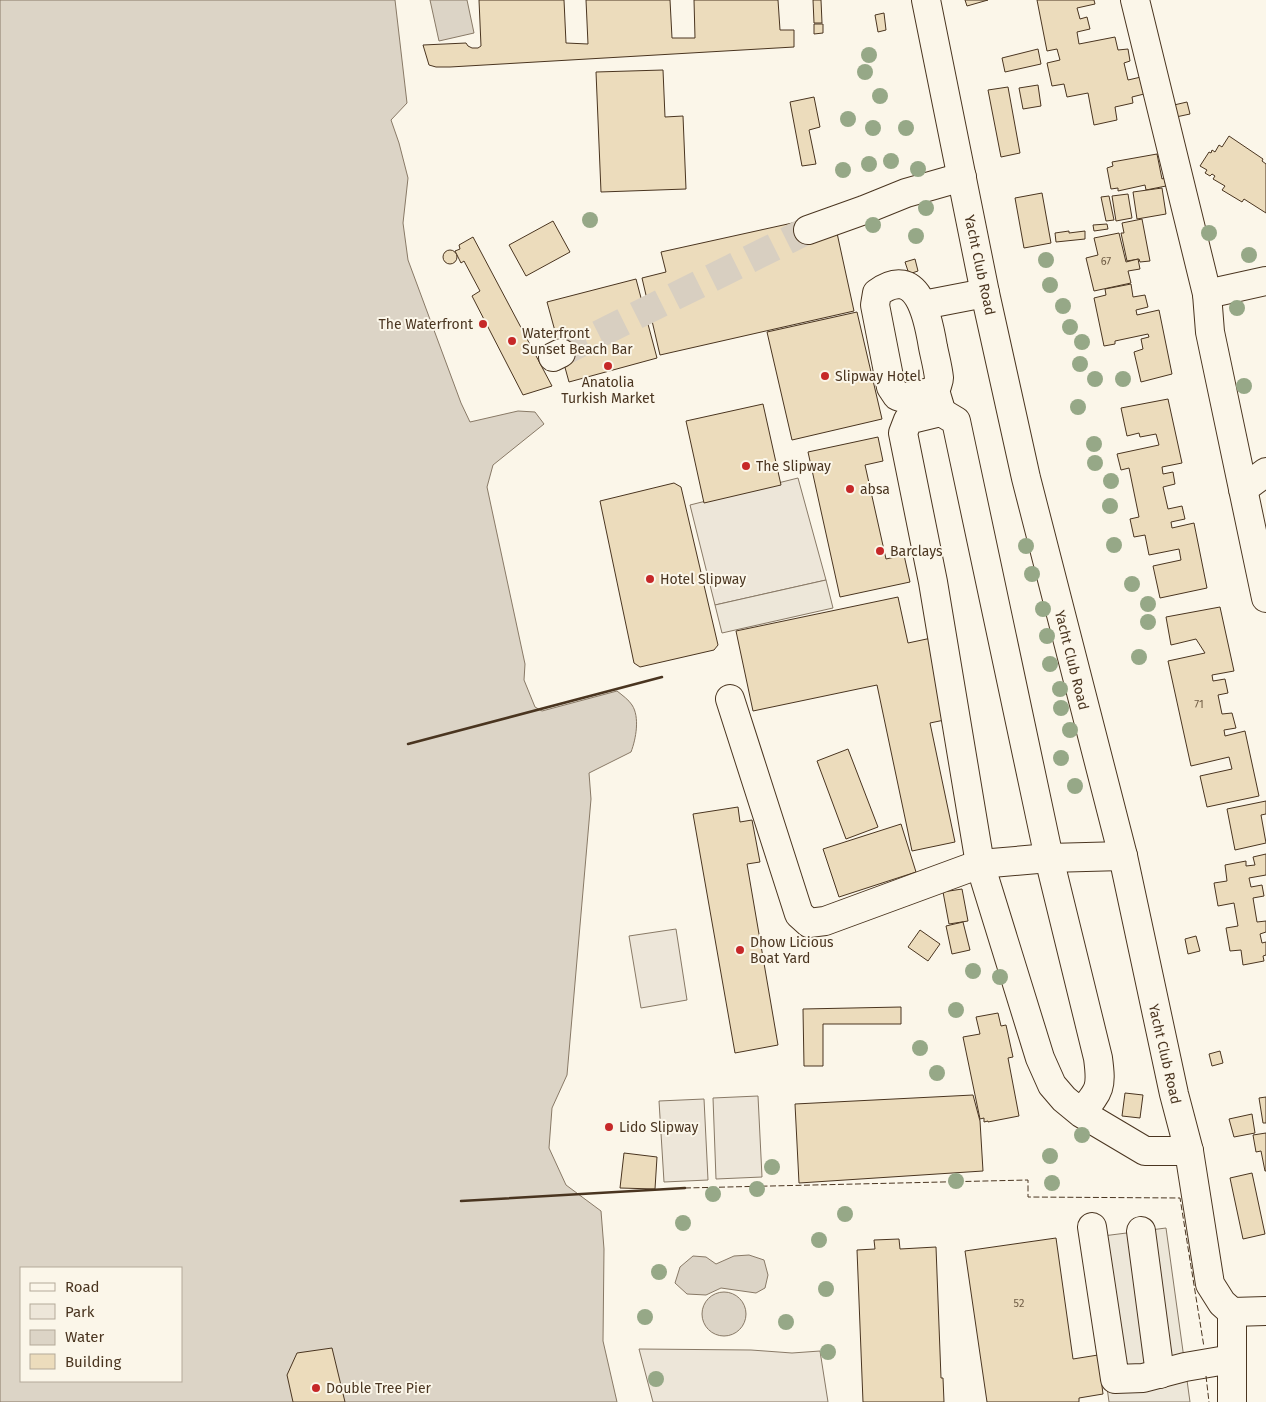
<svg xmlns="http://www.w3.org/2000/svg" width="1266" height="1402" font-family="'Fira Sans',sans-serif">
  <rect width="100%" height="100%" fill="#fbf6e9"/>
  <g fill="#ede6d9" stroke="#887966">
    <path d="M798 478 826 580 715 605 690 505Z"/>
    <path d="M676 929 687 1000 641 1008 629 936Z"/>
    <path d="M758 1096 762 1177 716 1179 713 1098Z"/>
    <path d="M704 1099 708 1180 664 1182 659 1101Z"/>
    <path d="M639 1349 751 1350 792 1353 820 1351 828 1402H653Z"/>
  </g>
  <g fill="#ede7d9" stroke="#887966">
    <path d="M826 580 833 608 722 633 715 605Z"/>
    <path d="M1166 1228 1190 1402H1109L1087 1238Z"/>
  </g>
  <g fill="#dcd4c6" stroke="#887966" fill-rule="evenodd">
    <path d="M0 0H395L407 103 391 120 399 143 408 178 403 223 408 260 461 403 470 422 518 411 535 412 544 424 493 465 487 487 525 664 524 680 535 707 542 711 617 691C622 695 629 700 632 705 640 717 636 739 631 752L589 773 591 799 567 1075 552 1108 549 1148 566 1185 601 1211 604 1249 603 1341 617 1402H0ZM21 1268H181V1381H21Z"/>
    <path d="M430 0H467L474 33 439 41Z"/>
    <path d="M749 1255 764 1260 768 1275 765 1288 756 1293 721 1288 706 1295 687 1294 675 1283 680 1267 693 1256 706 1257 716 1264 734 1256Z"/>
    <circle cx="724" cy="1314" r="22"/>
  </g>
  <g fill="#ecdcbc" stroke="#4a3520">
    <path d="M479 0H564L566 43 588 44 586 0H670L672 38H695L694 0H778L780 30H794V47L450 67H436L429 65 423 45 466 43 468 46 472 48H478L481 46Z"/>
    <path d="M813 0H821L822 23H814Z"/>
    <path d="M965 0H988L967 6Z"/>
    <path d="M1037 0H1094L1095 4 1077 8 1080 19 1087 17 1090 29 1077 32 1079 44 1115 37 1118 50 1128 49 1130 61 1124 63 1128 80 1141 77 1144 94 1132 97 1133 103 1115 107 1117 120 1094 125 1088 93 1067 97 1064 84 1052 86 1047 63 1060 60 1057 49 1047 51Z"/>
    <path d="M884 13 886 30 878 32 875 15Z"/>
    <path d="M814 24H823V33L814 34Z"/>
    <path d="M1038 49 1041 64 1005 72 1002 58Z"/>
    <path d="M663 70 665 117 683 116 686 189 601 192 596 72Z"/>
    <path d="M1038 85 1041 106 1023 109 1019 88Z"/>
    <path d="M1008 87 1020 153 1001 157 988 90Z"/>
    <path d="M814 97 820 127 809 130 816 164 802 166 790 102Z"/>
    <path d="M1187 102 1190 114 1176 117 1174 105Z"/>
    <path d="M1229 136 1263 159 1262 161 1266 164V213L1244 199 1242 202 1222 190 1225 186 1213 179 1215 176 1212 174 1210 176 1205 173 1207 170 1200 166 1209 152 1211 153 1212 150 1215 152 1219 145 1222 147Z"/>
    <path d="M1157 154 1162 179 1164 178 1166 186 1146 190 1145 185 1118 191V188L1111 189 1107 168 1113 166 1112 162Z"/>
    <path d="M1162 188 1166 214 1137 219 1133 192Z"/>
    <path d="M1042 193 1051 243 1024 248 1015 198Z"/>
    <path d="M1128 194 1132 218 1116 221 1112 196Z"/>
    <path d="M1109 196 1114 220 1106 221 1101 197Z"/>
    <path d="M1142 219 1150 261 1140 262 1139 259 1127 261 1121 233H1124L1122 223Z"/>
    <path d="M806 220 837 233 854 311 660 355 642 278 666 272 661 252Z"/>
    <path d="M553 221 570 252 526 276 509 245Z"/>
    <path d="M1107 224 1108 229 1094 231 1093 225Z"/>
    <path d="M1069 231V233L1085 231V239L1056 242 1055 233Z"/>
    <path d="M1119 233 1126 262 1138 259 1140 269 1128 271 1131 283 1094 291 1086 258 1098 255 1094 238Z"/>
    <path d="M473 237 552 386 523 395 472 296 480 291 464 261 461 263 455 251 460 249 459 245Z"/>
    <circle cx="450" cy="257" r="7"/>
    <path d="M915 259 918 271 909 274 905 262Z"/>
    <path d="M636 279 657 358 569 382 547 302Z"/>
    <path d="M1131 284 1133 297 1145 295 1148 307 1136 310 1137 315 1159 310 1172 374 1141 382 1134 352 1143 349 1141 339 1149 337 1148 334 1115 341V344L1104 346 1094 298 1106 295 1105 289Z"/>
    <path d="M857 312 882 419 792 440 767 332Z"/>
    <path d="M1168 399 1182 463 1162 467 1163 474 1173 472 1175 484 1163 487 1168 509 1182 506 1185 519 1171 522 1172 528 1194 523 1207 588 1160 598 1153 566 1181 560 1179 549 1149 555 1145 535 1134 537 1130 519 1139 517 1129 468 1121 470 1117 454 1159 445 1156 434 1140 437 1139 433 1127 436 1121 408Z"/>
    <path d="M763 404 781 485 704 503 686 421Z"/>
    <path d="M878 437 883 461 865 465 886 559 904 555 910 582 840 597 808 452Z"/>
    <path d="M674 483 681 487 718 645 714 650 640 667 634 663 600 501Z"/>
    <path d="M898 597 908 643 936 637 954 718 930 723 955 842 912 851 877 685 753 711 736 631Z"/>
    <path d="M1220 607 1234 671 1212 675 1213 681 1225 679 1228 693 1218 695 1222 714 1232 713 1236 728 1224 730 1225 736 1245 731 1259 796 1207 807 1200 776 1232 769 1229 757 1191 766 1168 661 1205 653 1196 639 1171 645 1166 617Z"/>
    <path d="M848 749 878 827 846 839 817 761Z"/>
    <path d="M1266 801V814L1261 815 1266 843 1235 850 1227 809Z"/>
    <path d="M738 807 740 822 752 820 760 862 747 864 778 1045 735 1053 693 814Z"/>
    <path d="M901 824 916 872 839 897 823 849Z"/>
    <path d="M1266 854V875L1249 878 1251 887 1262 885 1264 896 1253 898 1257 922 1266 921V932L1260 934 1262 943 1266 942V955L1263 956 1264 961 1243 965 1241 950 1230 951 1226 928 1238 926 1234 903 1218 906 1214 883 1227 881 1225 865 1246 861V866L1255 865 1253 857Z"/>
    <path d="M962 889 968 921 949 924 943 892Z"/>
    <path d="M963 922 970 950 952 954 946 926Z"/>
    <path d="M920 930 940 944 928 961 908 947Z"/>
    <path d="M1196 936 1200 951 1188 954 1185 939Z"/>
    <path d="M901 1007V1024H823V1066H804L803 1009Z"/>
    <path d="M998 1013 1001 1026 1006 1025 1013 1057 1008 1058 1019 1116 988 1122V1121L984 1122V1118L980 1119 963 1037 980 1034 976 1017Z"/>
    <path d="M1220 1051 1223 1063 1212 1066 1209 1054Z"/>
    <path d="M1125 1093 1143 1095 1140 1118 1122 1116Z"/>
    <path d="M973 1095 980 1121 983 1171 799 1183 795 1104Z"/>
    <path d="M1266 1097V1123H1263L1259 1098Z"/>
    <path d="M1252 1114 1255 1133 1234 1137 1229 1119Z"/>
    <path d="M1266 1133V1171H1265L1261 1151 1256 1152 1253 1135Z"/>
    <path d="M624 1153 657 1157 655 1189 620 1188Z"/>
    <path d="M1252 1173 1265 1234 1243 1239 1230 1178Z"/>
    <path d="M1056 1238 1073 1359 1098 1355 1103 1394 1079 1398V1402H987L965 1251Z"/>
    <path d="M899 1239 900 1249 936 1247 941 1378H943L944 1402H863L857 1250 875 1249 874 1240Z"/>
    <path d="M332 1348 345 1402H293L287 1375 297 1353Z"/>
  </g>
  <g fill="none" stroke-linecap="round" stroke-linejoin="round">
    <path stroke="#d8cfc1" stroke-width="28" stroke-dasharray="28 14" stroke-linecap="butt" d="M561 353 808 230"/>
    <defs>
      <g id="minor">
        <path d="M926 0 985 293 1026 478 1123 856 1174 1094 1189 1151 1210 1284 1222 1303 1232 1312"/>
        <path d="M1135 0 1207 294 1210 332 1266 598"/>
        <path d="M808 230 864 210 906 193 962 177"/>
        <path d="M1207 294 1266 281"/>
        <path d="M923 305 985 293"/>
        <path d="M553 357 561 353"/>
        <path d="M935 391 903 398 897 396 891 387 875 305 877 293C918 263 928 317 933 347 935 357 938 368 939 378 939 383 935 388 936 393 937 399 940 405 941 412"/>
        <path d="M1243 489 1266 472"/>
        <path d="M730 699 799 914 809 923 825 921 980 864 1049 858 1123 856"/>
        <path d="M1081 1113C1100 1090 1102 1088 1098 1058L1049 858 956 421 941 412 908 420 903 433 933 582 980 864 1040 1058 1052 1085 1064 1099 1081 1113 1145 1151H1189"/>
        <path d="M1092 1227 1115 1379 1143 1378 1185 1367 1232 1359"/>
        <path d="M1141 1231 1160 1374"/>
        <path d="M1232 1312V1402"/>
        <path d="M1232 1312 1266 1311"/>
      </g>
    </defs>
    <use href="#minor" stroke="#4a3520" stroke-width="30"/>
    <use href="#minor" stroke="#fbf6e9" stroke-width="28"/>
    <g stroke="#4a3520" stroke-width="1" stroke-dasharray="6 2.5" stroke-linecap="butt">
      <path d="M685 1188 1028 1180V1197L1180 1198 1204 1347"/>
      <path d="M1206 1376 1209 1402"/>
    </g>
    <g stroke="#4a3520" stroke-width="2.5">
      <path d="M408 744 662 677"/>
      <path d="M461 1201 685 1188"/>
    </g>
  </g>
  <g fill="#96a887">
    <circle cx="869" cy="55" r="8"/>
    <circle cx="865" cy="72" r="8"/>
    <circle cx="880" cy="96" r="8"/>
    <circle cx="848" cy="119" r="8"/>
    <circle cx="873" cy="128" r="8"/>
    <circle cx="906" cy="128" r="8"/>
    <circle cx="891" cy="161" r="8"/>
    <circle cx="869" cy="164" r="8"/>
    <circle cx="918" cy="169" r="8"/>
    <circle cx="843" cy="170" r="8"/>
    <circle cx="926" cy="208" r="8"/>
    <circle cx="590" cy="220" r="8"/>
    <circle cx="873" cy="225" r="8"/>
    <circle cx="1209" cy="233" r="8"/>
    <circle cx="916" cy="236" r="8"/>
    <circle cx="1249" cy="255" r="8"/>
    <circle cx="1046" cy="260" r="8"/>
    <circle cx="1050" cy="285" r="8"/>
    <circle cx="1063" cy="306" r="8"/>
    <circle cx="1237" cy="308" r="8"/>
    <circle cx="1070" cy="327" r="8"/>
    <circle cx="1082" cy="342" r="8"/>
    <circle cx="1080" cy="364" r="8"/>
    <circle cx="1095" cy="379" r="8"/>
    <circle cx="1123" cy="379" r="8"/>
    <circle cx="1244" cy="386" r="8"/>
    <circle cx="1078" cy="407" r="8"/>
    <circle cx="1094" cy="444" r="8"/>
    <circle cx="1095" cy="463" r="8"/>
    <circle cx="1111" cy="481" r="8"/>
    <circle cx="1110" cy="506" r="8"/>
    <circle cx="1114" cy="545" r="8"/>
    <circle cx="1026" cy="546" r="8"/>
    <circle cx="1032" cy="574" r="8"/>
    <circle cx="1132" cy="584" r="8"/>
    <circle cx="1148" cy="604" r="8"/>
    <circle cx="1043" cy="609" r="8"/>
    <circle cx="1148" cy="622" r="8"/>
    <circle cx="1047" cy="636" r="8"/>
    <circle cx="1139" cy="657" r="8"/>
    <circle cx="1050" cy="664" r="8"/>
    <circle cx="1060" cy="689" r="8"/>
    <circle cx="1061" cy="708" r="8"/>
    <circle cx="1070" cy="730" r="8"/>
    <circle cx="1061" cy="758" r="8"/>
    <circle cx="1075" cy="786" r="8"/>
    <circle cx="973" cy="971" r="8"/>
    <circle cx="1000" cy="977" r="8"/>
    <circle cx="956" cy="1010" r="8"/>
    <circle cx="920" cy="1048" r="8"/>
    <circle cx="937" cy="1073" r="8"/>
    <circle cx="1082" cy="1135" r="8"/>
    <circle cx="1050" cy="1156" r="8"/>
    <circle cx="772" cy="1167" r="8"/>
    <circle cx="956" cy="1181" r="8"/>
    <circle cx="1052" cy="1183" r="8"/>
    <circle cx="757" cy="1189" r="8"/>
    <circle cx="713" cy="1194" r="8"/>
    <circle cx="845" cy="1214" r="8"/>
    <circle cx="683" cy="1223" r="8"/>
    <circle cx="819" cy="1240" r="8"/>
    <circle cx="659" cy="1272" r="8"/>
    <circle cx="826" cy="1289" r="8"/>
    <circle cx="645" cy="1317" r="8"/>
    <circle cx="786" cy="1322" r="8"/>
    <circle cx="828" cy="1352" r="8"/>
    <circle cx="656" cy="1379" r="8"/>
  </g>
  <g fill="#c62828" stroke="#fbf6e9" stroke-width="2">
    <circle cx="483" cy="324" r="5"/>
    <circle cx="512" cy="341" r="5"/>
    <circle cx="608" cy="366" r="5"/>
    <circle cx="825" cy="376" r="5"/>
    <circle cx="746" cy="466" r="5"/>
    <circle cx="850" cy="489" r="5"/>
    <circle cx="880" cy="551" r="5"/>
    <circle cx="650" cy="579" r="5"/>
    <circle cx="740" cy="950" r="5"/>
    <circle cx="609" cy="1127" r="5"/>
    <circle cx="316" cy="1388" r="5"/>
  </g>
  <g text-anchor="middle" stroke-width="4" stroke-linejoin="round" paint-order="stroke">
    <g font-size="11" fill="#725f47">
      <text x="1106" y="265">67</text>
      <text x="1199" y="708">71</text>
      <text x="1019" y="1307">52</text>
    </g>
    <g font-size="14" fill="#4a3520" stroke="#fbf6e9">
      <text transform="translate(980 265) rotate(78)" y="5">Yacht Club Road</text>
      <text transform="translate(1072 660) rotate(76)" y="5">Yacht Club Road</text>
      <text transform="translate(1165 1054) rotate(77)" y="5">Yacht Club Road</text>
    </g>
    <g font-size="14" fill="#4a3520" stroke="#fbf6e9" text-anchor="start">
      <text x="473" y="329" text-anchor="end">The Waterfront</text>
      <text x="522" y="338">Waterfront<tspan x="522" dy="16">Sunset Beach Bar</tspan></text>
      <text x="835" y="381">Slipway Hotel</text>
      <text x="608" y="387" text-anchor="middle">Anatolia<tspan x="608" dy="16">Turkish Market</tspan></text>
      <text x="756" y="471">The Slipway</text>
      <text x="860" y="494">absa</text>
      <text x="890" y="556">Barclays</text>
      <text x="660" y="584">Hotel Slipway</text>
      <text x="750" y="947">Dhow Licious<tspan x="750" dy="16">Boat Yard</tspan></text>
      <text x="619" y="1132">Lido Slipway</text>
      <text x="326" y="1393">Double Tree Pier</text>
    </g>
  </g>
  <rect x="20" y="1267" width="162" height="115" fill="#fbf6e9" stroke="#b4a999"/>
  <rect x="30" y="1283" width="25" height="8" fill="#fbf6e9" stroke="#b4a999"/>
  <text x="65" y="1292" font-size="15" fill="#4a3520">Road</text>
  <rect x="30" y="1304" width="25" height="15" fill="#ede6d9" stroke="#b4a999"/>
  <text x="65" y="1317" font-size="15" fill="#4a3520">Park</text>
  <rect x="30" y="1330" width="25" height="15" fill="#dcd4c6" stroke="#b4a999"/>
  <text x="65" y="1342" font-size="15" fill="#4a3520">Water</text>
  <rect x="30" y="1354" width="25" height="15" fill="#ecdcbc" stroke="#b4a999"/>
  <text x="65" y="1367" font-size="15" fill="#4a3520">Building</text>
</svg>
